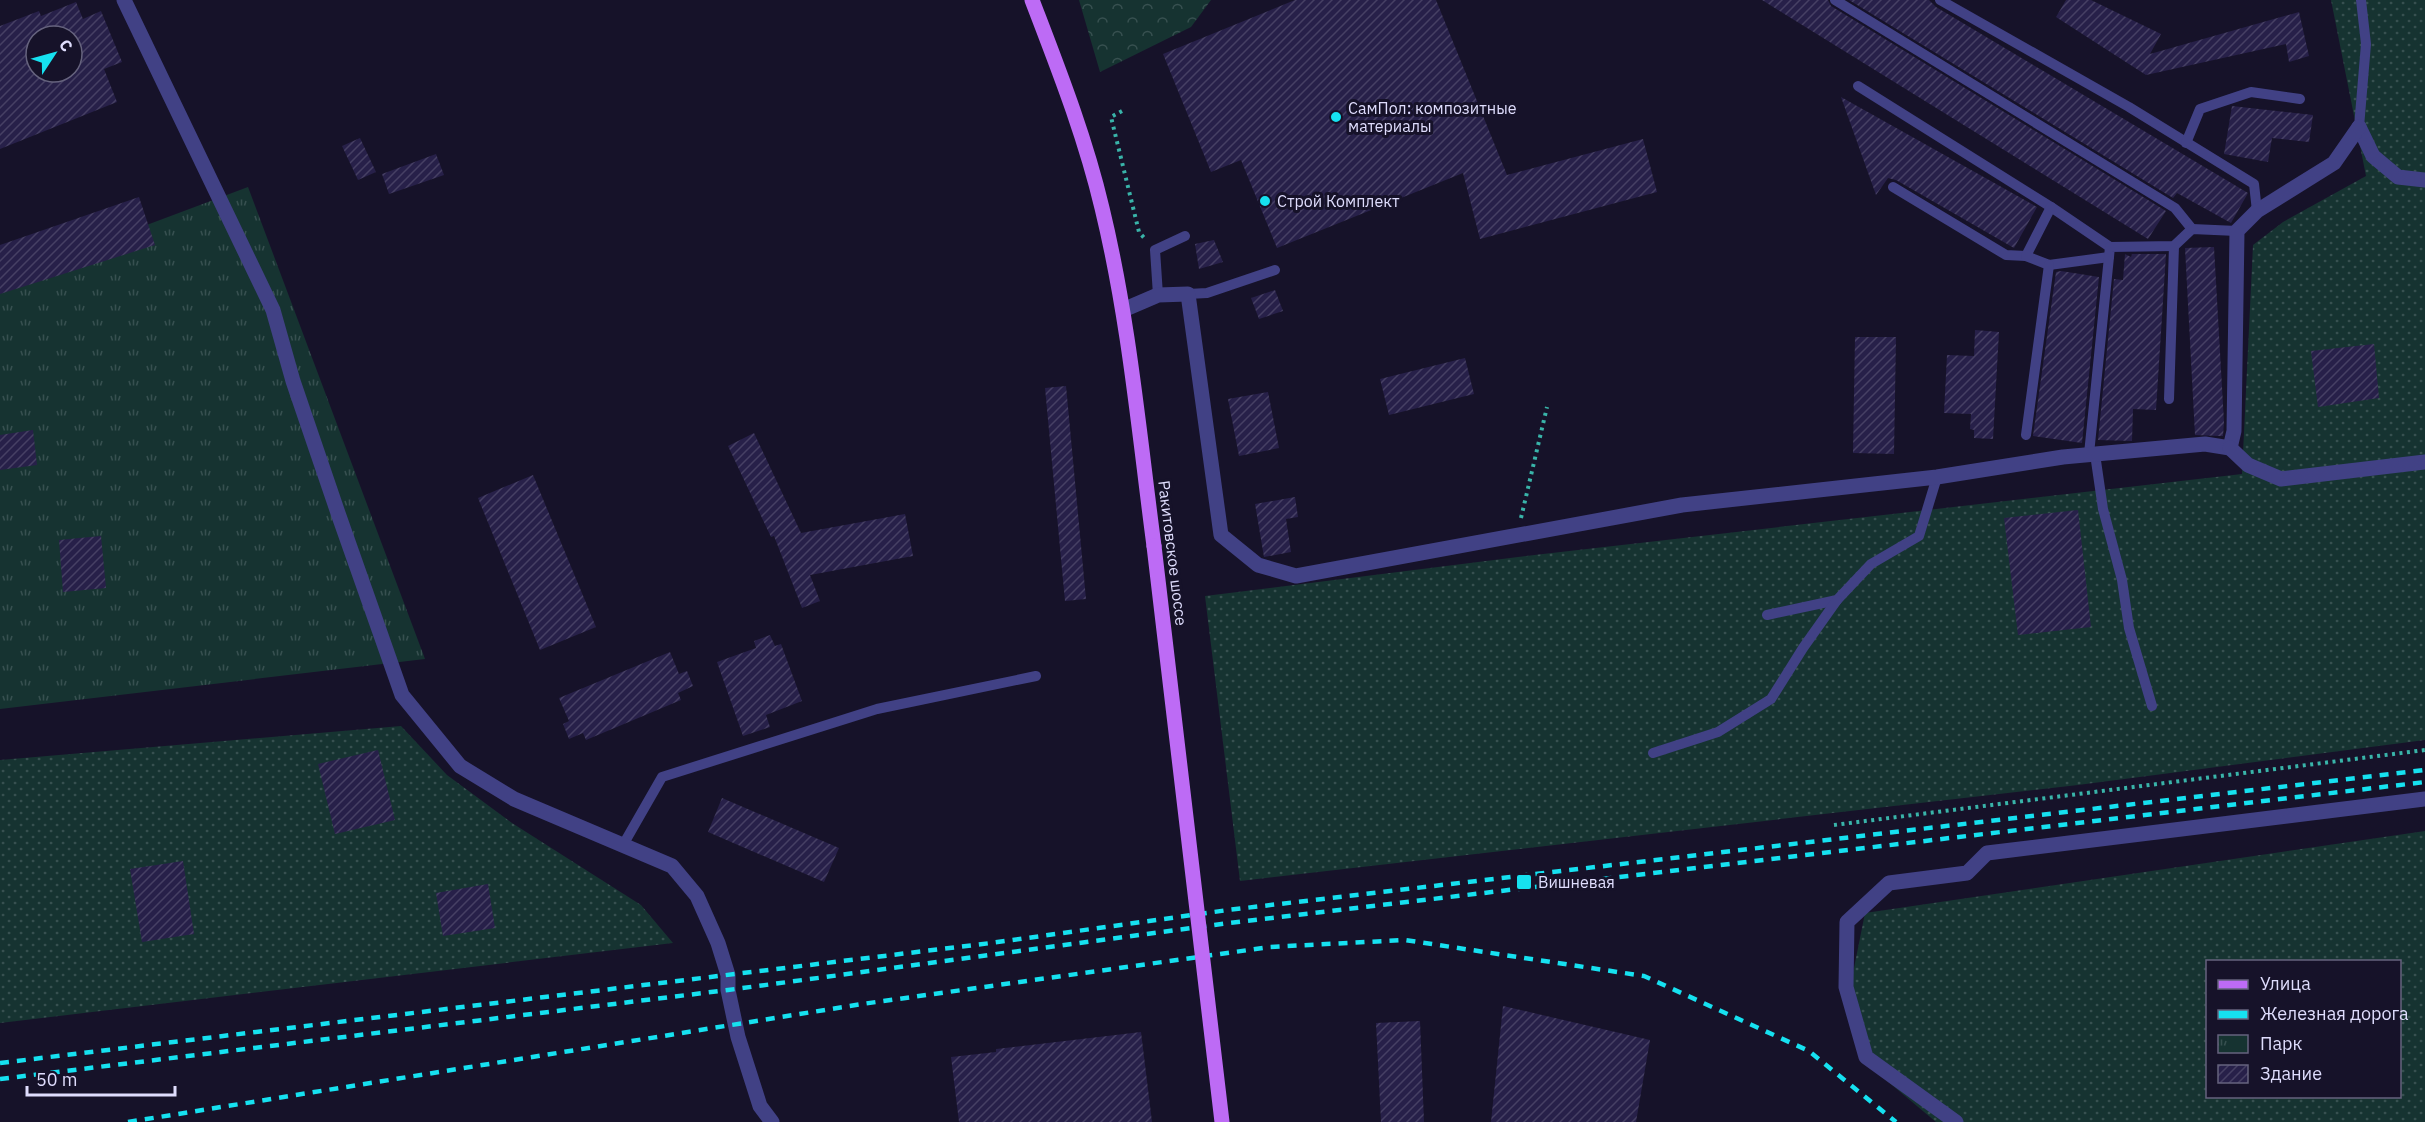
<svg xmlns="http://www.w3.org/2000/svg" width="2425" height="1122" font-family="'IBM Plex Sans',sans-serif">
  <defs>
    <pattern id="grass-dots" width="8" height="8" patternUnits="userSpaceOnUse" patternTransform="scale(1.5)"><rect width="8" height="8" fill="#163331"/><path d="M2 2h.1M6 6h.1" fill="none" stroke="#375050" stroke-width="1.8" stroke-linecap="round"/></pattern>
    <pattern id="forest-crowns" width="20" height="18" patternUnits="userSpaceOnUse" patternTransform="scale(1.5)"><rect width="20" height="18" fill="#163331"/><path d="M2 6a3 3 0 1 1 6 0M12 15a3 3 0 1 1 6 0" fill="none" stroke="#375050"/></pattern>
    <pattern id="park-tufts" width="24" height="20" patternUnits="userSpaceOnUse" patternTransform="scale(1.5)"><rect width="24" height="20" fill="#163331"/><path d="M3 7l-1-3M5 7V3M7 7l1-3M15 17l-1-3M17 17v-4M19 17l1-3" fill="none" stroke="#375050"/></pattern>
    <pattern id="building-hatch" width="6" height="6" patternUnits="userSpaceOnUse" patternTransform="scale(1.5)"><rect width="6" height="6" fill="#272049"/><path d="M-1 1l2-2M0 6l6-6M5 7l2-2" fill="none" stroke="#464064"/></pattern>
  </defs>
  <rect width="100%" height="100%" fill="#161229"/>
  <g fill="url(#grass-dots)" fill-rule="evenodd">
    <path d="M2331 0H2425V740L2078 785 1240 881 1205 596 1543 554 2242 474 2253 245 2283 222 2366 176Z"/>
    <path d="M401 726 447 775 512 823 641 905 673 943 0 1023V760Z"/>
    <path d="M2425 831V1122H1936L1880 1075 1850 988 1865 913ZM2208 962H2400V1096H2208Z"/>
  </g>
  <path fill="url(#forest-crowns)" d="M1079 0H1211L1191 27 1100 72Z"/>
  <path fill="url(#park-tufts)" d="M248 187 425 659 0 709V280Z"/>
  <g fill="url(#building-hatch)" fill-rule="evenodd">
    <path d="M1295 0H1436L1507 175 1643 139 1657 192 1480 239 1463 173 1277 248 1241 160 1211 172 1163 54Z"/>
    <path d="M1762 0H1828L1831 6 2166 211 2148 239Z"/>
    <path d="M1849 0H1929L1936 7 2248 193 2231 223 2177 193 2173 198Z"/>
    <path d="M2066 0H2091L2161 34 2150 54 2299 12 2309 56 2289 62 2286 44 2146 75 2056 17Z"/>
    <path d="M76 2 83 19 101 11 122 62 104 69 117 102 0 149V26L39 11 41 16ZM36 36H72V72H36Z"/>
    <path d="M1841 97 2037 207 2014 248 1896 180 1888 178 1876 195Z"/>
    <path d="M2232 106 2313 115 2309 142 2272 138 2268 162 2224 154Z"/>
    <path d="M360 138 376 172 358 180 342 146Z"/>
    <path d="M436 154 444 175 389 194 382 174Z"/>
    <path d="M139 197 155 245 0 294V245Z"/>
    <path d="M1214 240 1223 262 1199 269 1195 244Z"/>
    <path d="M2214 247 2224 422 2223 436H2218L2195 435 2185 248Z"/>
    <path d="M2125 254 2131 257 2132 254H2166L2156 410 2133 409 2132 441 2098 440 2114 279 2123 280Z"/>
    <path d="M2061 271 2099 277 2082 443 2033 436 2056 272Z"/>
    <path d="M1275 290 1283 311 1259 319 1251 298Z"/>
    <path d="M1975 330 1999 332 1993 439 1974 438V430L1970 429 1971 414 1944 413 1947 355 1974 356Z"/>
    <path d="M1855 337H1896L1894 454 1853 453Z"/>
    <path d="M2374 344 2379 398 2318 407 2311 351Z"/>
    <path d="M1465 358 1474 394 1389 415 1380 379Z"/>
    <path d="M1066 386 1086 599 1065 601 1045 388Z"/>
    <path d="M1268 392 1279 448 1239 456 1228 399Z"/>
    <path d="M33 430 37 465 0 470V435Z"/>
    <path d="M754 433 801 533 905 514 913 556 810 575 820 601 802 608 774 536 771 537 728 446Z"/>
    <path d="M533 475 596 627 540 650 478 498Z"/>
    <path d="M1295 497 1298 517 1286 519 1291 552 1264 557 1255 504Z"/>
    <path d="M2078 510 2091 627 2018 635 2004 518Z"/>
    <path d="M101 536 106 588 63 592 59 540Z"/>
    <path d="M770 635 775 646 781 644 802 701 766 715 770 727 743 736 717 662 756 648 754 641Z"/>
    <path d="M670 652 679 674 687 671 693 686 678 693 681 700 586 740 583 733 569 739 563 724 569 721 559 698Z"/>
    <path d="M378 750 395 820 335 834 318 764Z"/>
    <path d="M722 798 839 848 824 882 708 832Z"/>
    <path d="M183 861 194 934 142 942 130 869Z"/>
    <path d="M488 884 495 928 443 936 436 893Z"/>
    <path d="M1503 1006 1650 1040 1636 1122H1491Z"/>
    <path d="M1420 1021 1424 1122H1381L1376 1023Z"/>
    <path d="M1141 1032 1152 1122H959L951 1057 996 1052V1049Z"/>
  </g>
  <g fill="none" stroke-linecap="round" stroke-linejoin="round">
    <g stroke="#39b4a9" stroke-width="4" stroke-dasharray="3 4.5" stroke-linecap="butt">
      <path d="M1122 111 1111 117 1139 232 1146 240"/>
      <path d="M1521 518 1547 407"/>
      <path d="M1834 825 2425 750"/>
    </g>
    <g stroke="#414185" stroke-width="10">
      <path d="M1835 0 2175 208 2192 229"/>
      <path d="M1940 0 2129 107 2254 184 2257 211"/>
      <path d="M1858 86 2051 207"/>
      <path d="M2359 127 2366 44 2361 0"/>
      <path d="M2186 143 2200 109 2251 92 2300 99"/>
      <path d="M1893 187 2006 255 2026 256"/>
      <path d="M2109 257 2049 265 2026 256 2051 207 2110 247"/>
      <path d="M1188 294 1207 293 1275 270"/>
      <path d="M1158 295 1155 250 1185 236"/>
      <path d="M2169 399 2174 246"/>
      <path d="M2026 435 2049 265"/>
      <path d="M2089 454 2110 247 2174 246 2192 229 2237 231"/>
      <path d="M2095 454 2103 509 2122 580 2129 628 2152 706"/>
      <path d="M1767 615 1837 600 1871 564 1919 536 1937 477"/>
      <path d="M1653 753 1718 732 1771 699 1803 648 1837 600"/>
      <path d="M623 845 662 777 877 709 1036 676"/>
    </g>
    <g stroke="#414185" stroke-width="15">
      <path d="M124 0 273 310 293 381 339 516 402 695 460 766 514 799 672 866 697 896 718 943 728 975V990L738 1037 760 1106 772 1122"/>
      <path d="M2359 127 2373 156 2398 177 2425 180"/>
      <path d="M1123 310 1158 295 1188 294 1221 535 1258 565 1296 576 1682 505 1937 477 2063 457 2205 444 2230 448 2234 431 2237 231 2257 211 2334 163 2359 127"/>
      <path d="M2230 448 2248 465 2281 479 2425 462"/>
      <path d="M1956 1122 1866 1057 1846 987 1847 922 1889 883 1967 873 1987 853 2425 799"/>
    </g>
    <path stroke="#bd6bf5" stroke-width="15" d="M1032 0C1058 68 1085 136 1102 208 1129 319 1139 433 1154 546"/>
    <g stroke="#16e1f0" stroke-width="4.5" stroke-dasharray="9 8" stroke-linecap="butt">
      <path d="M0 1063 991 943 1228 910 2425 770"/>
      <path d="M0 1079 728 990 1229 923 2425 782"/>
      <path d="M128 1122 862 1004 1270 947 1405 940 1644 976 1809 1051 1896 1122"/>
    </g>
    <path stroke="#bd6bf5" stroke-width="15" d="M1154 546 1222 1122"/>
  </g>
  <g fill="#16e1f0" stroke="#161229" stroke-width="2">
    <circle cx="1336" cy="117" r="6"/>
    <circle cx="1265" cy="201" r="6"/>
    <rect x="1516" y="874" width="16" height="16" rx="3"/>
  </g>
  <g text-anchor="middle" stroke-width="6" stroke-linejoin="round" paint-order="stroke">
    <g font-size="16" fill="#dfddfd" stroke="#161229" text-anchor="start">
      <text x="1348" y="114">СамПол: композитные<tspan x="1348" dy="18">материалы</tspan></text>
      <text x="1277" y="207">Строй Комплект</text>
      <text x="1538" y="888">Вишневая</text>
    </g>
    <g font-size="16" fill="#dfddfd" stroke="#161229">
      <text transform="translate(1173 553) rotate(83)" y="6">Ракитовское шоссе</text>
    </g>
  </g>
  <rect x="2206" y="960" width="195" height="138" fill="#161229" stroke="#66637e" stroke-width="1.5"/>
  <rect x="2218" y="980" width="30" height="9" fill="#bd6bf5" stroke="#66637e" stroke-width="1.5"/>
  <text x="2260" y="990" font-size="18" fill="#dfddfd">Улица</text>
  <rect x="2218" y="1010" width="30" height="9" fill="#16e1f0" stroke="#66637e" stroke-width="1.5"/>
  <text x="2260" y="1020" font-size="18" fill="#dfddfd">Железная дорога</text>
  <rect x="2218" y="1035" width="30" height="18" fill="url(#park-tufts)" stroke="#66637e" stroke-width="1.5"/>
  <text x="2260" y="1050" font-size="18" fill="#dfddfd">Парк</text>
  <rect x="2218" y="1065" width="30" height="18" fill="url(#building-hatch)" stroke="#66637e" stroke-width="1.5"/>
  <text x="2260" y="1080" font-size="18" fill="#dfddfd">Здание</text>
  <g transform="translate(54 54) rotate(54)"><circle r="28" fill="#161229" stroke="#66637e" stroke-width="1.5"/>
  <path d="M0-4.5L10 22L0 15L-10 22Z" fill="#16e1f0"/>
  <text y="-9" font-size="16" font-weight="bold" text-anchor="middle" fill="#dfddfd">С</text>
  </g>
  <path d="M27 1086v9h148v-9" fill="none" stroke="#dfddfd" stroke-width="3"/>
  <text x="36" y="1086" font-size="18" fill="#dfddfd" stroke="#161229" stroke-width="4.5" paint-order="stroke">50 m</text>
</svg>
